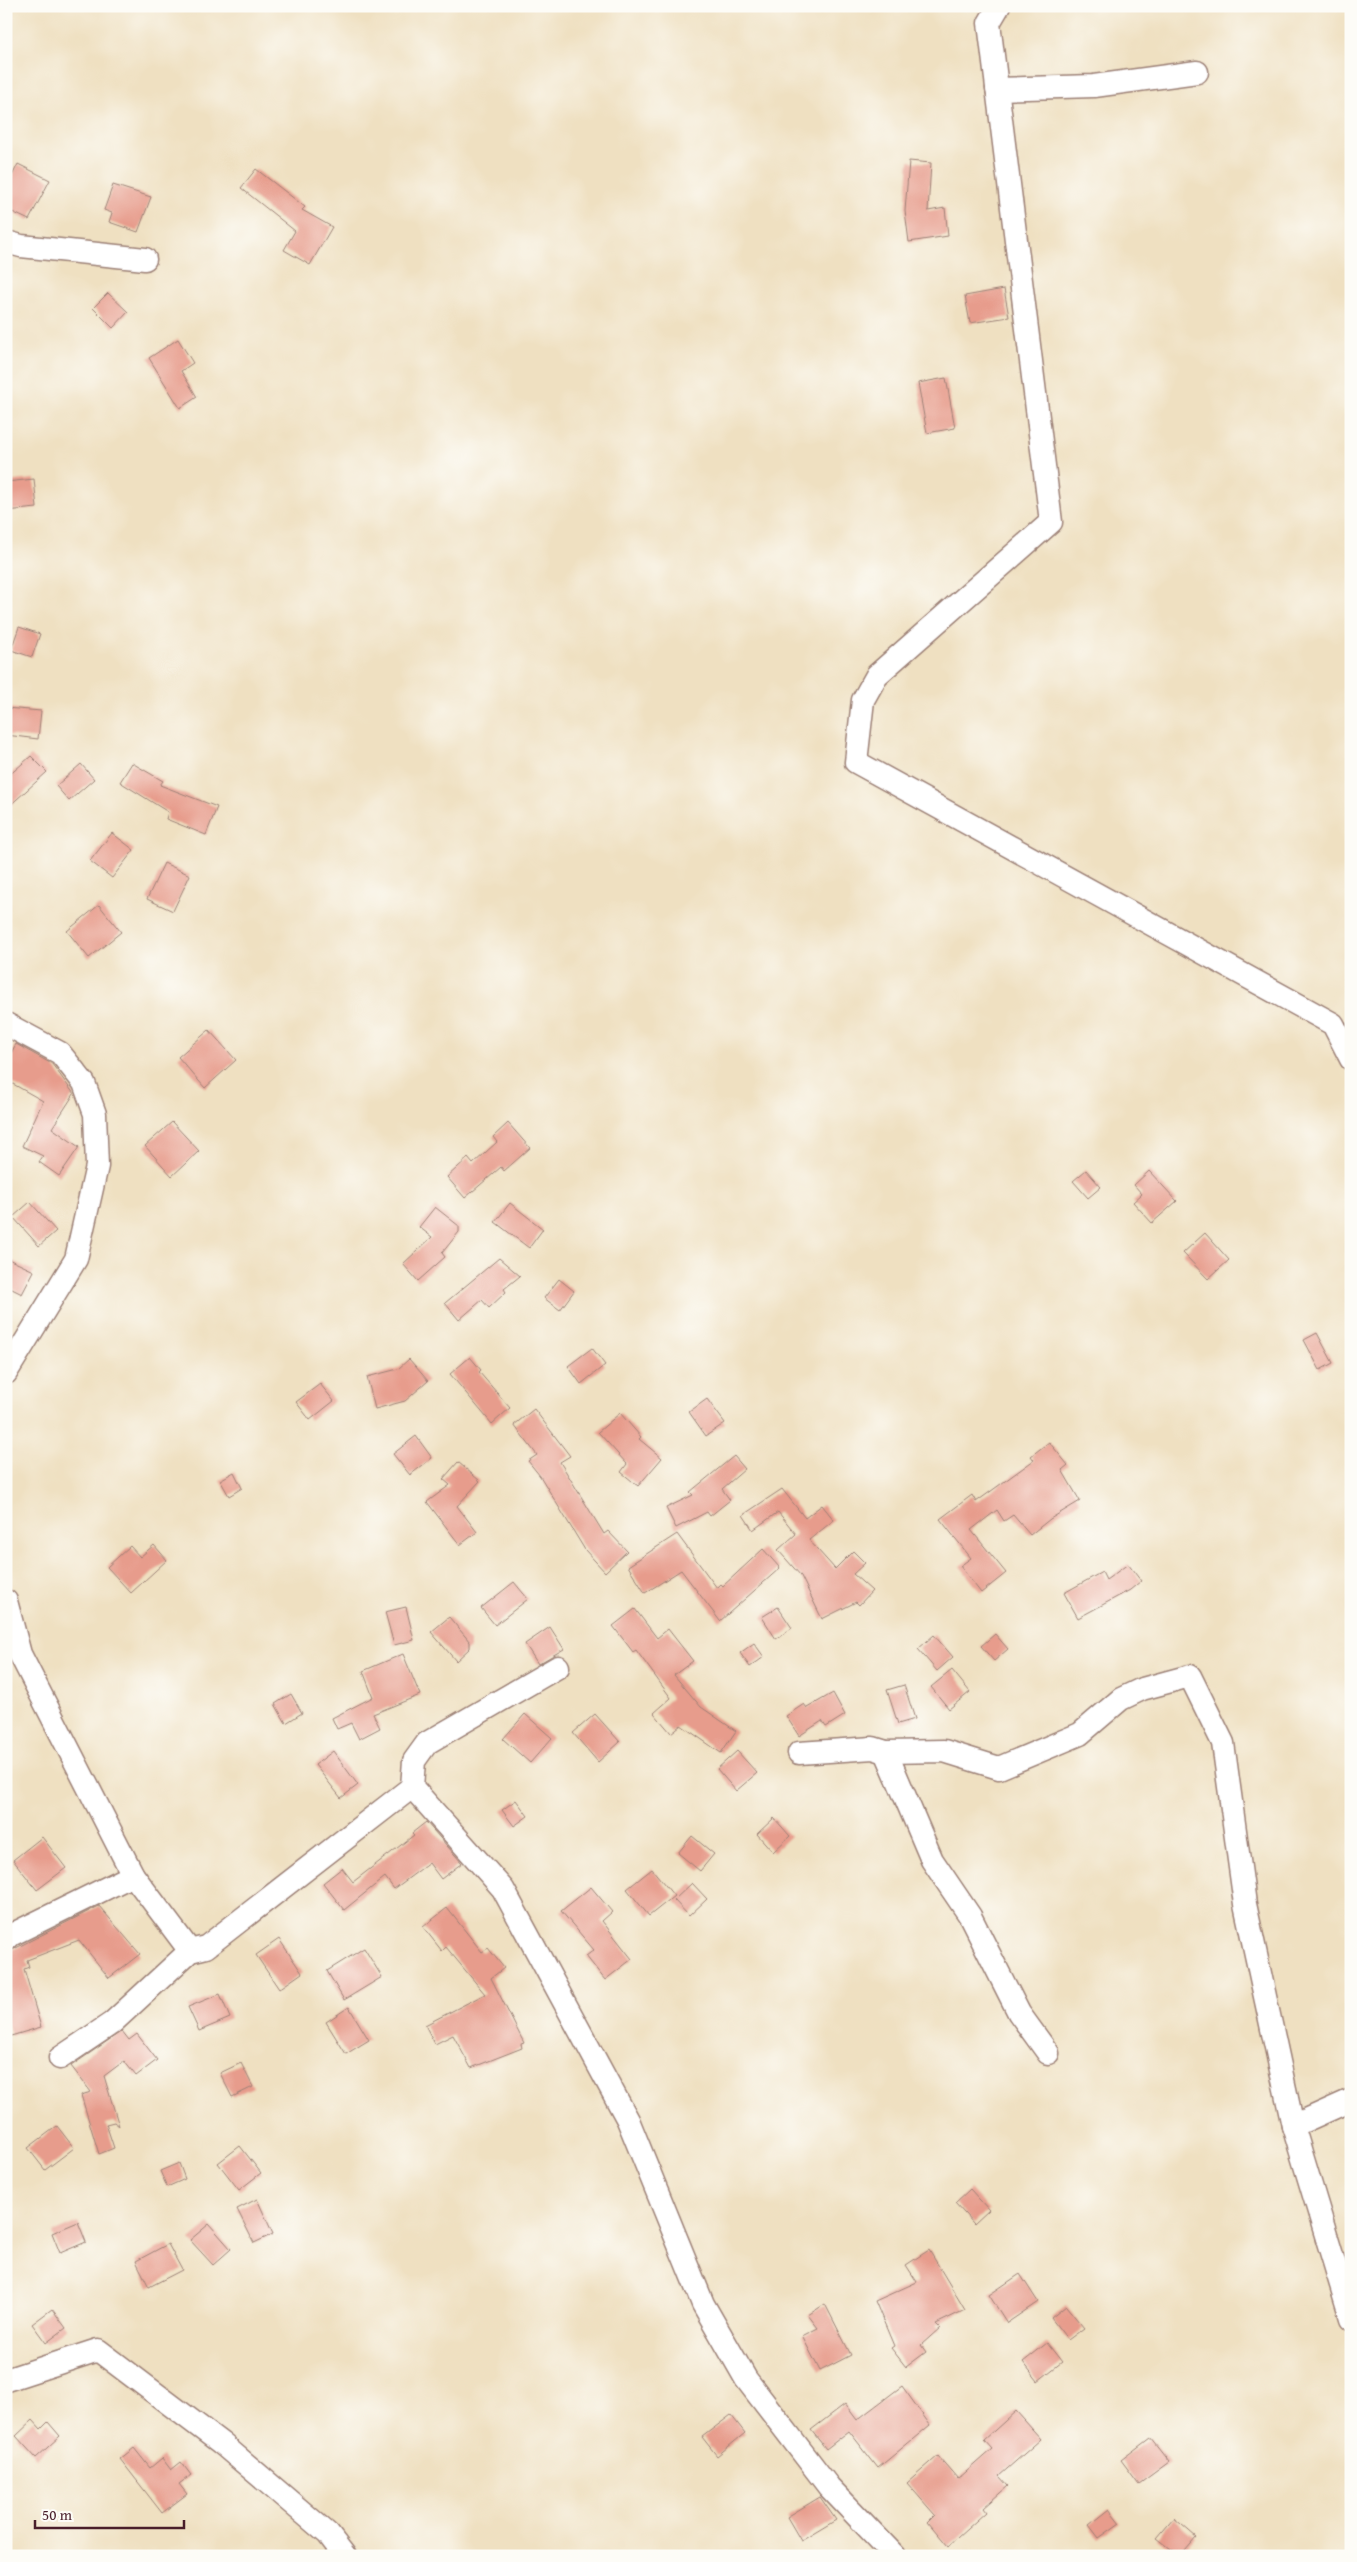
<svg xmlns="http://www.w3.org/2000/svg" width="1357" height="2562" font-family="'Gentium Book Plus',serif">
  <rect width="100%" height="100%" fill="#fdfcf7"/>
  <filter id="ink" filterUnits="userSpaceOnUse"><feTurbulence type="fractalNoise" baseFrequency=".02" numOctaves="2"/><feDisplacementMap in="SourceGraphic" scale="10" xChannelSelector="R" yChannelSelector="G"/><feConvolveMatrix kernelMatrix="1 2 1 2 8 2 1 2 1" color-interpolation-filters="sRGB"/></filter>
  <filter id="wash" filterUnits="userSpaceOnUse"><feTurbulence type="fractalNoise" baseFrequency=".0096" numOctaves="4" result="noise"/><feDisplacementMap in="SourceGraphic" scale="20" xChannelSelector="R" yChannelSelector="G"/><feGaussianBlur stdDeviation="1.12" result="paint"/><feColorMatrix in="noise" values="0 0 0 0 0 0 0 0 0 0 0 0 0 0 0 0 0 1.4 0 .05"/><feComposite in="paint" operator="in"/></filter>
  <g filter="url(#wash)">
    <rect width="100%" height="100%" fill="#efe0c1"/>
    <g id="blocks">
      <g fill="#e79c8c">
        <path d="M909 161 931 163 928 211 945 208 948 236 909 242 905 211Z"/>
        <path d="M18 164 50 180 29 220 6 209V188Z"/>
        <path d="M256 169 305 207 302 210 332 227 310 265 284 250 295 231 241 188Z"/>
        <path d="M113 185 151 197 138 232 109 222 112 213 104 210Z"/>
        <path d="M1004 289 1009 317 970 323 965 296Z"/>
        <path d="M108 293 128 312 113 328 93 308Z"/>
        <path d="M178 339 193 363 181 371 197 397 180 408 149 358Z"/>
        <path d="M946 378 955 428 927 433 918 383Z"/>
        <path d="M34 479 37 508 6 511V482Z"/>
        <path d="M19 627 40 634 32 657 11 650Z"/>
        <path d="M6 708 41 711 38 739 6 735Z"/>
        <path d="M31 756 47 772 6 809V778Z"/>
        <path d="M132 763 163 781 160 785 217 807 206 835 166 819 168 812 120 782Z"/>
        <path d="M81 764 94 779 69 801 56 786Z"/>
        <path d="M112 833 134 850 112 878 90 861Z"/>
        <path d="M164 863 190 875 173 911 147 899Z"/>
        <path d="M99 905 121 932 89 958 67 931Z"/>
        <path d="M209 1030 236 1060 205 1088 178 1057Z"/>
        <path d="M16 1044 52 1064 74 1094 52 1128 79 1147 59 1176 39 1162 43 1156 22 1146 43 1101 6 1080V1062Z"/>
        <path d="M172 1122 199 1151 172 1176 145 1146Z"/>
        <path d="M508 1123 530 1148 504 1171 501 1167 465 1198 447 1177 468 1158 473 1164 497 1142 493 1137Z"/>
        <path d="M1086 1170 1101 1187 1088 1198 1073 1181Z"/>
        <path d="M1149 1171 1177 1201 1152 1223 1133 1202 1142 1194 1134 1185Z"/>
        <path d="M30 1202 56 1231 39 1246 13 1217Z"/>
        <path d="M510 1203 543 1229 529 1248 495 1222Z"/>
        <path d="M435 1207 459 1226V1232L442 1253 445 1257 418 1281 403 1264 432 1237 419 1227Z"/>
        <path d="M1205 1233 1229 1260 1208 1279 1183 1253Z"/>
        <path d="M6 1258 34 1271 22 1294 6 1286Z"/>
        <path d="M499 1258 520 1276 504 1289 506 1292 489 1308 482 1300 459 1320 445 1303Z"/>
        <path d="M559 1279 574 1291 560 1310 544 1298Z"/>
        <path d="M1317 1333 1333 1363 1320 1370 1304 1340Z"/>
        <path d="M592 1348 605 1365 581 1384 568 1366Z"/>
        <path d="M470 1357 481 1370 479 1372 510 1408 492 1424 450 1374Z"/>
        <path d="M409 1359 428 1381 405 1401 375 1409 367 1377 398 1369Z"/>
        <path d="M320 1384 334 1401 310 1420 296 1402Z"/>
        <path d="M707 1399 725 1423 706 1436 689 1412Z"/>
        <path d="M534 1409 570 1456 560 1462 604 1534 608 1531 627 1551 605 1572 585 1550 540 1476 528 1461 537 1455 514 1425Z"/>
        <path d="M620 1413 641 1437 639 1439 662 1458 638 1486 621 1472 627 1464 598 1432Z"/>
        <path d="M416 1436 432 1458 410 1475 393 1454Z"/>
        <path d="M1049 1442 1068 1465 1062 1470 1080 1501 1050 1519 1030 1535 1013 1515 1004 1521 997 1510 971 1530 1006 1573 981 1593 960 1566 971 1558 940 1519 972 1495 976 1502 1034 1460 1031 1456Z"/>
        <path d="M734 1456 745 1469 722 1489 730 1500 710 1516 707 1512 676 1528 666 1508 693 1495 690 1492Z"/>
        <path d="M458 1462 480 1481 457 1506 477 1532 460 1545 427 1502 450 1485 443 1479Z"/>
        <path d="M234 1472 242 1488 229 1496 220 1480Z"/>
        <path d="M782 1489 805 1518 822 1505 834 1520 809 1540 835 1569 853 1551 865 1563 853 1574 872 1591 859 1605 856 1602 822 1619 801 1576 778 1550 796 1534 778 1512 753 1530 743 1515Z"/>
        <path d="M677 1534 717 1588 721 1584 723 1586 763 1549 780 1568 720 1621 681 1570 645 1593 628 1566Z"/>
        <path d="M154 1545 167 1560 131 1593 107 1567 130 1546 140 1557Z"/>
        <path d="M1128 1564 1141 1581 1130 1590 1078 1618 1064 1593 1102 1572 1106 1580Z"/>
        <path d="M514 1582 528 1599 495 1625 481 1608Z"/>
        <path d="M406 1607 414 1640 394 1645 385 1612Z"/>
        <path d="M778 1607 792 1628 776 1639 762 1617Z"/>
        <path d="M635 1609 657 1638 668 1629 693 1661 674 1675 701 1707 736 1731 721 1753 681 1725 671 1733 654 1713 671 1698 636 1650 633 1652 613 1626Z"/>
        <path d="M449 1617 470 1642V1648L456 1661 431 1632Z"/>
        <path d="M550 1627 564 1649 538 1664 525 1644Z"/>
        <path d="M995 1634 1008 1649 994 1661 981 1646Z"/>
        <path d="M934 1635 953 1657 937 1671 918 1649Z"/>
        <path d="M754 1643 764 1657 750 1667 740 1653Z"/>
        <path d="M403 1654 420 1695 373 1714 380 1728 359 1739 351 1723 337 1729 332 1718 373 1697 363 1671Z"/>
        <path d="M952 1670 970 1692 949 1709 931 1687Z"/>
        <path d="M904 1685 915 1719 898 1724 887 1690Z"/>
        <path d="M833 1693 845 1715 826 1727 822 1721 799 1736 786 1716 804 1704 807 1708Z"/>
        <path d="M291 1694 302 1713 286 1723 275 1704Z"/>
        <path d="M525 1714 552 1738 530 1763 503 1739Z"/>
        <path d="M595 1714 620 1742 598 1762 573 1733Z"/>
        <path d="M333 1751 358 1785 341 1798 315 1765Z"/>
        <path d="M737 1751 757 1773 736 1791 717 1769Z"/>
        <path d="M516 1800 528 1816 514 1826 502 1810Z"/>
        <path d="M774 1818 790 1836 773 1852 757 1834Z"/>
        <path d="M426 1822 462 1863 441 1879 429 1863 394 1889 385 1877 344 1910 323 1883 342 1868 353 1882 414 1835 412 1833Z"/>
        <path d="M692 1836 714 1854 700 1871 678 1853Z"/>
        <path d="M42 1837 66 1868 37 1890 13 1860Z"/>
        <path d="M652 1869 674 1896 649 1916 627 1889Z"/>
        <path d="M692 1883 707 1899 689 1916 674 1900Z"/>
        <path d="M591 1887 612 1912 602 1921 632 1959 605 1980 586 1956 594 1950 561 1911Z"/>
        <path d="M99 1906 140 1954 109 1978 79 1940 27 1960 29 1967 24 1969 41 2027 11 2036 6 2019V1953Z"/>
        <path d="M447 1908 482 1952 488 1948 504 1968 491 1978 524 2043 521 2044 522 2048 471 2068 453 2035 435 2044 425 2025 485 1994 446 1947 442 1951 423 1927Z"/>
        <path d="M279 1939 302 1973 279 1989 256 1955Z"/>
        <path d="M364 1948 382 1977 344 2000 327 1971Z"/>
        <path d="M220 1994 230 2018 199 2031 188 2007Z"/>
        <path d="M349 2007 369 2040 346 2054 326 2022Z"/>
        <path d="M122 2031 129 2040 137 2034 157 2060 136 2076 124 2061 104 2076 119 2126 114 2122 106 2124 114 2148 99 2154 81 2095 91 2092 71 2066Z"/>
        <path d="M241 2063 253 2087 232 2097 220 2073Z"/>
        <path d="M57 2126 74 2148 45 2170 28 2148Z"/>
        <path d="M240 2146 261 2173 239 2190 218 2163Z"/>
        <path d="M179 2163 185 2179 167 2187 160 2171Z"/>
        <path d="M970 2189 989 2210 974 2224 955 2203Z"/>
        <path d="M257 2199 273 2234 254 2243 237 2209Z"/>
        <path d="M78 2222 86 2242 60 2253 52 2233Z"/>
        <path d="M209 2224 231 2249 213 2265 190 2240Z"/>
        <path d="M168 2244 182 2270 149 2287 136 2261Z"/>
        <path d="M929 2250 965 2310 936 2324 940 2328 921 2345 926 2352 906 2367 891 2348 894 2346 875 2301 917 2282 906 2265Z"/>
        <path d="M1020 2274 1038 2302 1007 2323 989 2295Z"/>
        <path d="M825 2304 851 2355 820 2371 802 2336 818 2328 808 2315Z"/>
        <path d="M1066 2306 1084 2328 1068 2340 1051 2318Z"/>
        <path d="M52 2309 66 2328 46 2343 32 2324Z"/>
        <path d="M1047 2343 1062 2362 1038 2381 1023 2362Z"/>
        <path d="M902 2386 930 2425 878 2468 849 2431 826 2449 811 2430 845 2404 857 2420Z"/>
        <path d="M1016 2411 1041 2439 999 2476 1008 2486 983 2508 986 2512 948 2546 928 2522 935 2515 907 2483 938 2456 958 2479 992 2449 984 2440Z"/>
        <path d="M731 2415 745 2433 717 2456 702 2437Z"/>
        <path d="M33 2420 41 2429 48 2422 60 2436 36 2458 16 2436Z"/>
        <path d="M1150 2438 1169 2462 1139 2484 1121 2460Z"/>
        <path d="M134 2448 150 2468 162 2458 171 2470 181 2462 191 2475 179 2484 187 2494 162 2513 120 2459Z"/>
        <path d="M820 2497 836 2520 801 2541 787 2517Z"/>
        <path d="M1109 2509 1120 2523 1099 2538 1089 2525Z"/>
        <path d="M1174 2518 1196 2537 1180 2556 1157 2538Z"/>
      </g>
    </g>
  </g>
  <g filter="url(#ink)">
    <use href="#blocks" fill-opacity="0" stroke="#9c8076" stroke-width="1"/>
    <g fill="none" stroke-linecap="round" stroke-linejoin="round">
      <defs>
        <g id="street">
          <path d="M999 6 989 23 1051 522 877 675 863 700 856 762 1333 1024 1351 1059"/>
          <path d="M997 89 1094 86 1197 72"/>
          <path d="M6 242 21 246 145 259"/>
          <path d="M6 1024 60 1053 84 1083 95 1114 97 1166 76 1259 6 1373"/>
          <path d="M6 1601 20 1654 133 1875 190 1951"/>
          <path d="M558 1667 427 1743 414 1761 412 1787 503 1889 628 2120 703 2304 746 2379 829 2487 895 2556"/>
          <path d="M886 1752 932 1860 970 1916 1019 2013 1048 2053"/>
          <path d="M799 1753 873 1748 886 1752 944 1751 999 1768 1080 1734 1121 1699 1142 1689 1190 1676 1223 1743 1245 1904 1293 2126"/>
          <path d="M6 1940 11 1935 133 1875"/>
          <path d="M60 2058 112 2023 190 1951 206 1947 412 1787"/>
          <path d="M1351 2100 1293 2126 1351 2318"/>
          <path d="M6 2380 98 2350 221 2443 328 2534 345 2556"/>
        </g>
      </defs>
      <use href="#street" stroke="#9c8076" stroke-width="25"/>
      <use href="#street" stroke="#fff" stroke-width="22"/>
    </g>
  </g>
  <rect width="1357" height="2562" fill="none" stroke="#fdfcf7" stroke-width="25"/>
  <path d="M35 2520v8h149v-8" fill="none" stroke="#4a1f2b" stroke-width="2.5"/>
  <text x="42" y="2520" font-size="15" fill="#4a1f2b" stroke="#fdfcf7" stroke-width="4" paint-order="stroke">50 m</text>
</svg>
